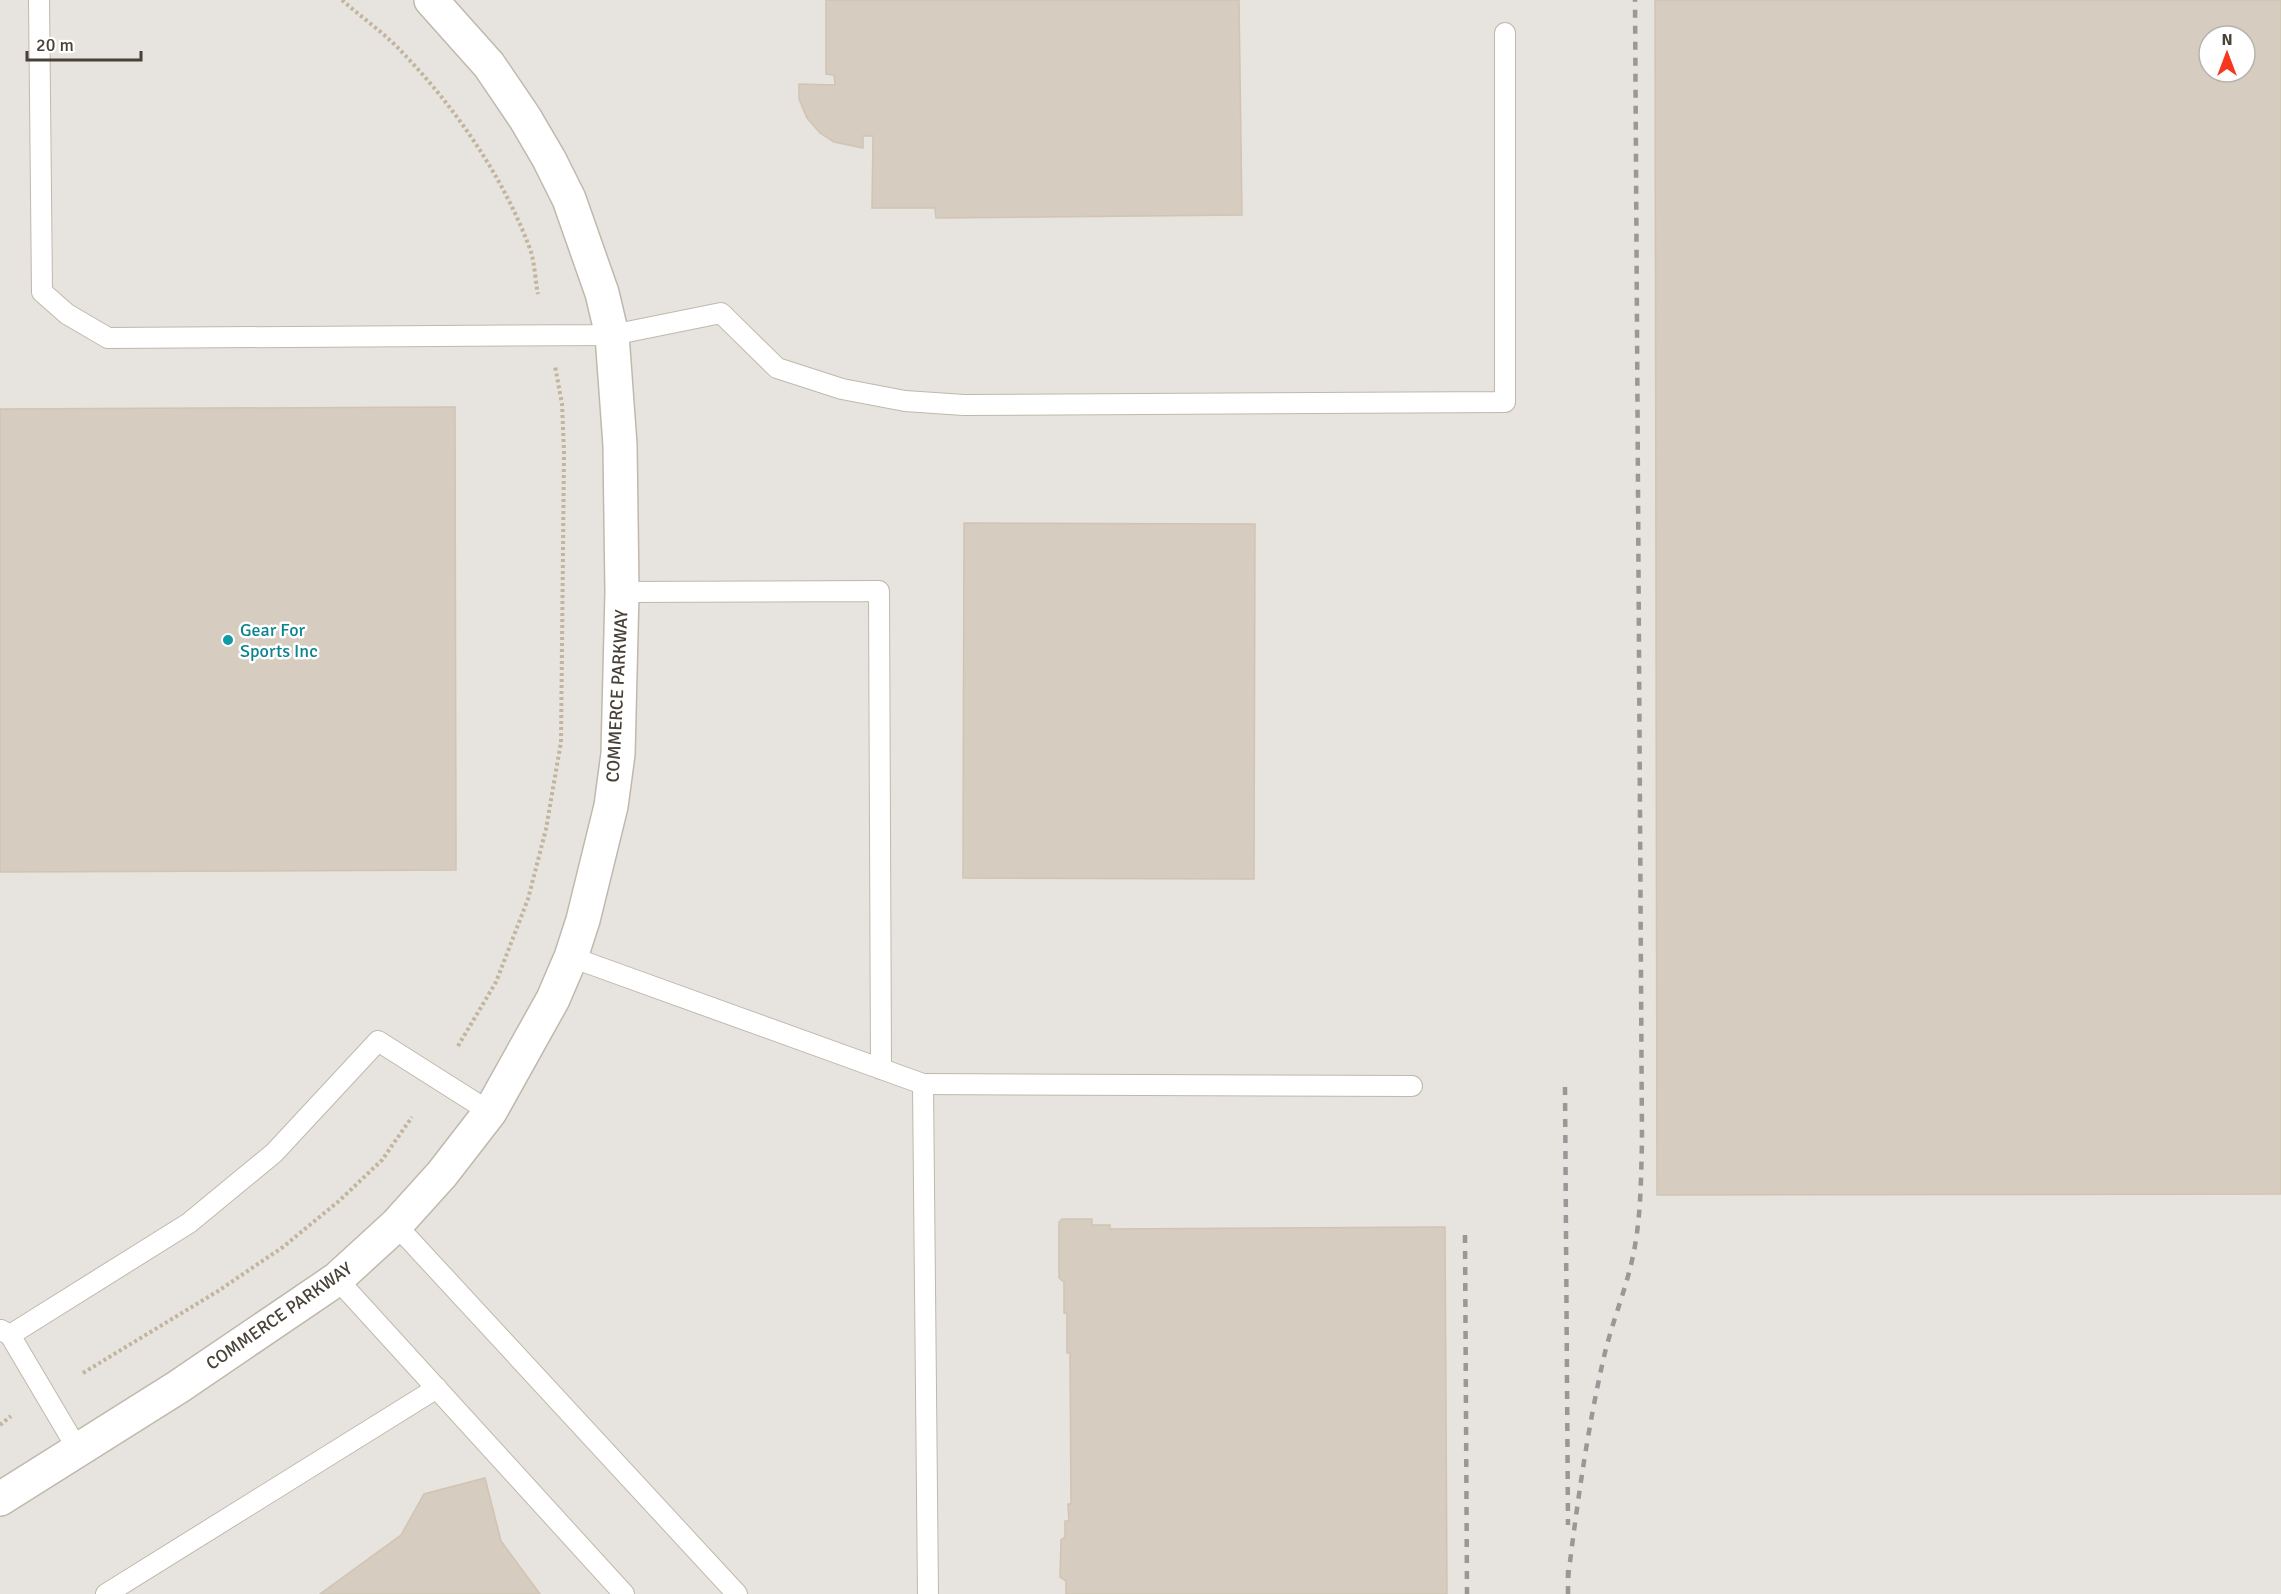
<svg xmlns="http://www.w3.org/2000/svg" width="2281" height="1594" font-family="Signika,sans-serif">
  <rect width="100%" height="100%" fill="#f4f1e9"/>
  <path fill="#e7e3de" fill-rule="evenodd" d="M0 0H2281V1594H0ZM2209 36H2245V72H2209Z"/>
  <g fill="#d6ccbf" stroke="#d1c4b2" stroke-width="1.5" fill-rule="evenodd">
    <path d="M826 0H1239L1242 215 936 218 935 208H872L873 136H863V148L834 142 820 133 807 118 799 99V84L835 85 834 75 826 74Z"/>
    <path d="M1655 0H2281V1194L1657 1195ZM2209 36H2245V72H2209Z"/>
    <path d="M455 407 456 870 0 872V409Z"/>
    <path d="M964 523 1255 524 1254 879 963 878Z"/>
    <path d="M1062 1219H1092V1225H1110V1229L1445 1227 1447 1594H1066V1581L1060 1577 1061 1540 1065 1537V1521H1069L1068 1504H1071L1070 1353H1067V1313H1064V1282L1059 1278V1222Z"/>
    <path d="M485 1478 501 1541 540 1594H320L401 1535 424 1494Z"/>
  </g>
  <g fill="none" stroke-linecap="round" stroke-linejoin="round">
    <defs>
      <g id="service">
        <path d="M39 0 42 292 67 314 108 338 612 335 721 313 777 368 842 389 905 401 964 405 1505 402V33"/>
        <path d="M622 592 879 591 881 1069"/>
        <path d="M571 957 923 1084 928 1594"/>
        <path d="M923 1084 1412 1086"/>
        <path d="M396 1225 737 1594"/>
        <path d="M337 1279 624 1594"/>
        <path d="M1 1330 10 1335 78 1450"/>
        <path d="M10 1335 189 1223 274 1153 378 1041 490 1112"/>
        <path d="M106 1594 437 1388"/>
      </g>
      <path id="minor" d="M0 1499 178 1387 337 1279 396 1225 442 1174 490 1112 553 999 571 957 583 920 611 806 618 754 622 592 620 445 612 335 602 293 569 199 549 159 525 118 489 65 431 0"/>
    </defs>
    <use href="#service" stroke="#c0b8ac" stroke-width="22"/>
    <use href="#minor" stroke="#c0b8ac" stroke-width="36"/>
    <g stroke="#c2b49d" stroke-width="4" stroke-dasharray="3 3" stroke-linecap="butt">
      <path d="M342 0C361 17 383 32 401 51 455 107 503 176 530 249 535 263 535 280 538 294"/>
      <path d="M458 1046 496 982 528 899 546 829 561 742 564 452 562 404 555 366"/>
      <path d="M83 1373 218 1291 283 1247 339 1201 382 1160 412 1117"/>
      <path d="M0 1425 11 1416"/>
    </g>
    <use href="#service" stroke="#fff" stroke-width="20"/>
    <use href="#minor" stroke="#fff" stroke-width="33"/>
    <g stroke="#989898" stroke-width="4.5" stroke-dasharray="8 8" stroke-linecap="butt">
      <path d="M1565 1087 1568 1525"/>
      <path d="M1465 1235 1467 1594"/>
      <path d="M1568 1570V1594"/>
      <path d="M1568 1578C1577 1505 1587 1432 1603 1361 1611 1324 1627 1288 1634 1251 1641 1215 1641 1178 1642 1141L1635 0"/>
    </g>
  </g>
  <circle fill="#0f9aa8" stroke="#fff" stroke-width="2" cx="228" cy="640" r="6"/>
  <g text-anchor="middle" stroke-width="5" stroke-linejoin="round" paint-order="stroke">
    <g font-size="18" fill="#0d838f" stroke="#fff" text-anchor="start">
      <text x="240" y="636">Gear For<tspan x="240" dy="21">Sports Inc</tspan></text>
    </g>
    <g font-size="18" fill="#484137" stroke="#fff">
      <text transform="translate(617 696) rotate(-87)" y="6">COMMERCE PARKWAY</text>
      <text transform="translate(279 1316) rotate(-35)" y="6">COMMERCE PARKWAY</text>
    </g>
  </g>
  <g transform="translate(2227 54)"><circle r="28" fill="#ffffff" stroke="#b6b3af" stroke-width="1.5"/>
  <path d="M0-4.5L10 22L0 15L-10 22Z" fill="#f7371d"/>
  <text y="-9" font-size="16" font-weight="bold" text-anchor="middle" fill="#484137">N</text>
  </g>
  <path d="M27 51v9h114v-9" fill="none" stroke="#484137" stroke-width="3"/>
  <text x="36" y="51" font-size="18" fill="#484137" stroke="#ffffff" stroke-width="4.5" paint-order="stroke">20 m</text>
</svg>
